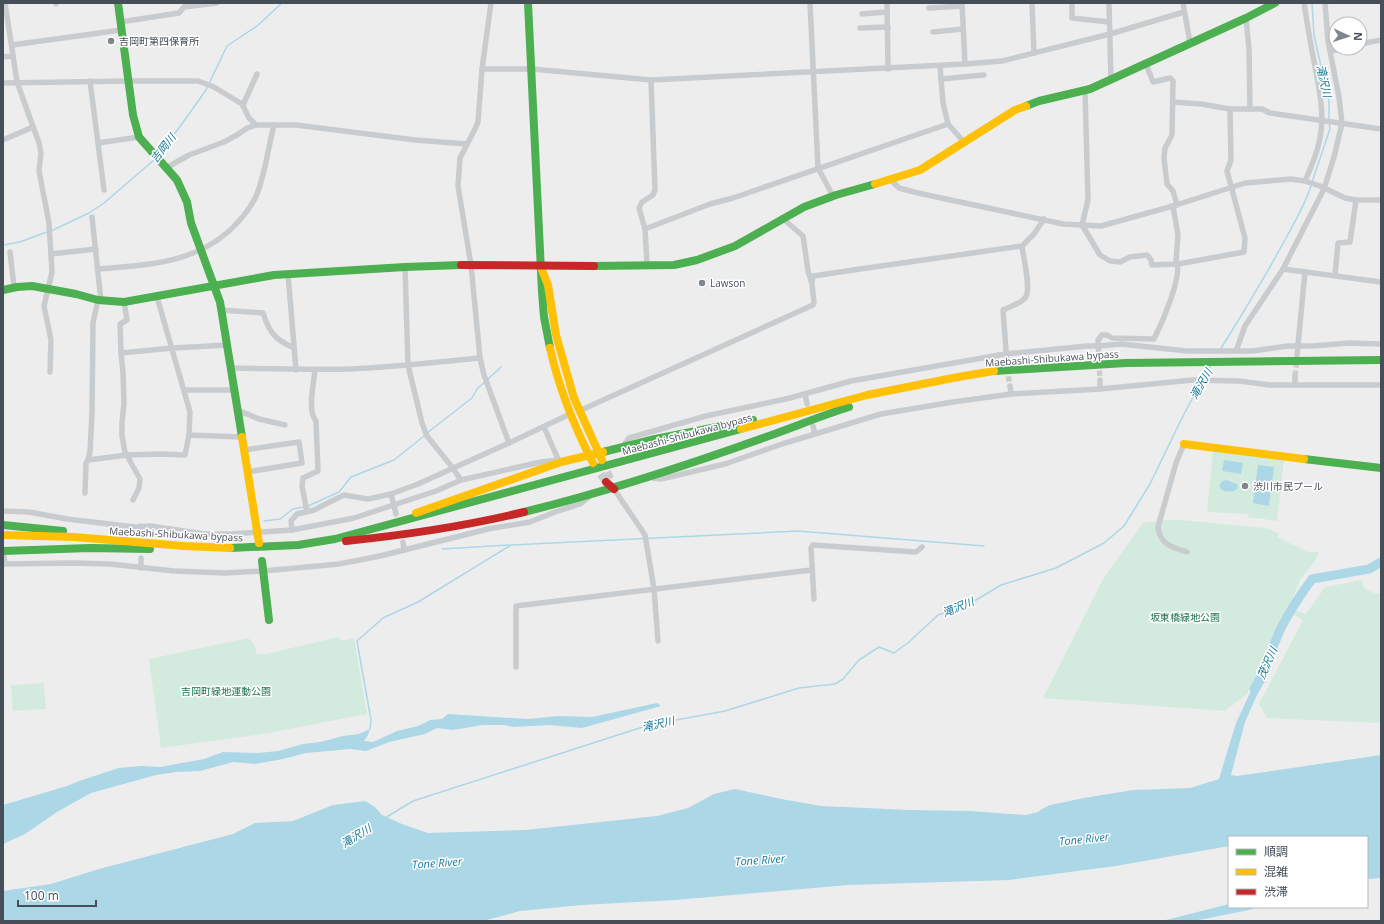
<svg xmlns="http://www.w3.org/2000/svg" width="1384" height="924" font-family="'Open Sans','Noto Sans JP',sans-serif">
  <rect width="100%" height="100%" fill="#eeeded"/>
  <g fill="#d3ebde">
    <path d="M1213 450 1282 459 1284 460 1277 521 1248 517 1249 514 1207 512Z"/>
    <path d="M1163 520H1181L1265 528 1270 530 1279 534 1277 537 1308 552H1319L1316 559 1300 580 1289 608 1306 614 1325 587 1362 580 1364 588 1374 593 1381 594V723L1267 718 1259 704 1303 620 1287 611 1247 694 1225 711 1043 698 1103 579 1143 523Z"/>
    <path d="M338 637 343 641 354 638 367 714 263 734 161 748 149 659 248 638 254 644 257 654H266Z"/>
    <path d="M44 683 46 709 13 711 11 685Z"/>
  </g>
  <g fill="#abd7e7">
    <path d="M1224 460 1243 463 1241 474 1222 471Z"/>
    <path d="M1258 465 1274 467 1269 506 1253 503Z"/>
    <path d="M1226 480 1237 484 1238 487 1236 490C1220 496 1214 483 1226 480Z"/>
    <path d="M1257 678 1265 681 1257 695 1245 722 1231 775 1237 776 1381 755V878L1367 879V837H1229V846L1116 866 1009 880 848 885 675 900 582 905 520 911 483 921H3V891L51 884 99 869 233 834 255 823 293 821 333 805 365 801 375 807 382 815 402 824 428 833 525 830 657 816 688 808 714 794 735 789 781 799 821 806 910 810 970 811 1026 815 1038 812 1042 809 1050 805 1084 798 1133 790 1190 788 1219 779 1236 723Z"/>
    <path d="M657 703 661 706 582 728 549 725 513 727 504 725H483L453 730 437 728 425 734 389 742 366 751 350 749 306 753 283 759 255 764 233 762 200 771 176 772 156 775 91 793 57 812 25 834 3 844V805L67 786 82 780 119 768 141 766 160 767 204 759 223 752 258 753 278 751 303 744 320 742 343 736 359 734 370 729 368 735 364 741 373 742 397 731 418 726 430 720 442 719 448 714 528 719 558 716 592 717Z"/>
    <path d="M1229 904V907H1257L1249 910 1194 921H1162Z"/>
  </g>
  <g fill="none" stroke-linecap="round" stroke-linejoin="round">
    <g stroke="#abd7e7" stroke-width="1.5">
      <path d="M1312 3 1314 35 1329 102V119"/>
      <path d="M157 155 179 128 206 90 227 46 257 26 282 3"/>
      <path d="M1312 182 1330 129 1329 123"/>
      <path d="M51 231 89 213 104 203 154 160"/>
      <path d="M3 245 20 242 47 232"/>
      <path d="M1220 350C1243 313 1265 277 1286 238 1295 222 1305 204 1311 186"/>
      <path d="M488 379 501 367"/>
      <path d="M1203 379 1210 367"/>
      <path d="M427 433 472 398 477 389 485 382"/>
      <path d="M308 506 339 492 351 477 394 460 424 436"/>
      <path d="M264 521 280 519 293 509 304 507"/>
      <path d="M442 549 509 545"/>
      <path d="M370 729 371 720 357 641 383 618 418 602 511 545 798 531 984 546"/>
      <path d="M385 818 413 801 649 725 725 711 799 688 835 684 843 679 859 660 879 647 894 653 909 642 938 615 971 603 1001 585 1056 568 1104 543 1124 526 1150 484 1181 420 1201 382"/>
    </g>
    <path stroke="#abd7e7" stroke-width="9" d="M1254 689C1266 669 1272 647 1282 626 1291 609 1301 594 1312 579L1369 569 1381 562"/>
    <g stroke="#cccdcf" stroke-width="5.5" stroke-dasharray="5.5 3" stroke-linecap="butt">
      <path d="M1099 362 1100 380"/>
      <path d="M1007 368 1010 386"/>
      <path d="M1295 376 1297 359"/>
    </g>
    <g stroke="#cccdcf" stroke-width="8" stroke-dasharray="8 4" stroke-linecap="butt">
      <path d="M602 461 611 481"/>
      <path d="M594 464 606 482"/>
    </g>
    <g stroke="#c9ccce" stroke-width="5.5">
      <path d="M5 3 17 82 39 143 41 153 39 171 49 223 52 272 44 306 51 340 50 372"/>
      <path d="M56 3V4"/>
      <path d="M491 3 482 69 478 122 475 129 460 158 458 186 471 265 480 358 484 375 509 443"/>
      <path d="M810 3 818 168 833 196"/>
      <path d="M887 3 888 69"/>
      <path d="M962 3 965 64"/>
      <path d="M1032 3 1034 53"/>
      <path d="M1072 3V18L1109 22"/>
      <path d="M1109 3 1111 80"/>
      <path d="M1183 3 1190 43"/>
      <path d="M1304 3C1307 22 1310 42 1314 61 1318 84 1324 108 1321 131 1319 149 1312 165 1305 181"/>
      <path d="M929 8 962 6"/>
      <path d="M862 14 887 12"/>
      <path d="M1246 18 1249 49 1250 109"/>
      <path d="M120 22 179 13 184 7 217 3"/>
      <path d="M860 28 888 27"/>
      <path d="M933 32 963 29"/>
      <path d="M1360 44 1381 40"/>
      <path d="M12 45 121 30"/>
      <path d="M1331 51 1344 48"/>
      <path d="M3 57 13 56"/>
      <path d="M1146 64 1153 82 1170 78 1173 81 1172 135 1165 148 1164 158 1167 184 1173 191 1177 205"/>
      <path d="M940 66 943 103 948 124 965 143"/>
      <path d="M482 69H532L651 80 965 64 1002 61 1110 34 1184 12"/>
      <path d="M941 79 984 75"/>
      <path d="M90 81 104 190"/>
      <path d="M3 83 128 81H198L214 87 242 104 249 118 256 125"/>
      <path d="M1085 90 1088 200 1082 225 1100 255 1110 261 1120 262 1130 257 1147 255 1151 260 1152 265 1178 264 1244 252 1245 238 1227 171 1231 160 1230 109"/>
      <path d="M1173 102 1201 104 1230 109H1262L1270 113C1307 118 1344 124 1381 129"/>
      <path d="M243 105 257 74"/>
      <path d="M3 140 33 127"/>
      <path d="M98 143 139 137"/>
      <path d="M166 168 189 155 224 142 237 135 247 128 256 125H296L415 140 467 144"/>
      <path d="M891 180 899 188 918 193 1063 224 1101 226 1173 206 1245 183 1291 179 1305 181 1320 186 1345 198 1356 200H1381"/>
      <path d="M92 217 101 301"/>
      <path d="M645 229 710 204 733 198 948 124"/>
      <path d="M10 252 14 287"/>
      <path d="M51 254 96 249"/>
      <path d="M647 264 645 229 639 208 642 202 653 195 655 190 651 80"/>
      <path d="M405 267 408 365 422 423 427 436 452 467 461 480"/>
      <path d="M98 269C150 265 202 263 239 221 246 213 253 204 257 194 266 171 268 148 274 125"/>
      <path d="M1283 269 1381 282"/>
      <path d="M288 274 296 370"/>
      <path d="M1335 275 1338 243 1350 242 1356 200"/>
      <path d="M812 282 813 276 867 268 1022 246 1034 234 1044 219"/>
      <path d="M157 297 190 412 189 435 241 437"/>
      <path d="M124 302 127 320 120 324 121 353 123 373 124 403 122 422V436L125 452 140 479 139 488 133 500"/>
      <path d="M221 310 263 313C269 332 275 340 294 348"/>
      <path d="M1236 351 1245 326 1283 269 1307 222 1324 189 1334 157 1342 123 1339 97 1328 41 1325 3"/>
      <path d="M121 353 173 348 227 345"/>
      <path d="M1297 355 1305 272"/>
      <path d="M1099 356 1098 340 1102 335H1107L1112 338 1154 339C1161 325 1184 274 1176 261L1178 235 1173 206"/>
      <path d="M1007 364 1003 310C1009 307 1020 304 1025 298 1032 291 1023 256 1022 246"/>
      <path d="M231 368C270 369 310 370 350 369 393 367 437 362 480 358"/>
      <path d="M1295 384V376"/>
      <path d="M1010 386 1011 394"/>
      <path d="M1100 389V380"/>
      <path d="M185 390H234"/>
      <path d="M805 394 807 404"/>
      <path d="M237 410 259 419 285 425"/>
      <path d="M579 411 813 305 814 302 812 284 808 271 803 236 782 218"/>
      <path d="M813 426 815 434"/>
      <path d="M544 427 558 459"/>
      <path d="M1184 444 1176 463 1158 527C1160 545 1172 547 1187 552"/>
      <path d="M623 446 629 438 706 416 790 398 851 381 1005 354 1087 346H1099L1121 344 1187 351H1253L1288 346H1313L1349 343 1381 344"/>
      <path d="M244 450 299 442 302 463 247 472"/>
      <path d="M88 460 90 452 92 413 93 323 98 300"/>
      <path d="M653 478 661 479 725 464 782 444 881 414 953 402 1011 394 1100 389 1193 380 1239 381 1270 385H1381"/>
      <path d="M614 489 645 535 654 589 658 641"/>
      <path d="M85 493 86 463 88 460 127 455 162 454 185 455 189 435"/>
      <path d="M391 494 396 514"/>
      <path d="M3 511 29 512 67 519 135 527 150 526 205 534H231L292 530 354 518 436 491 461 480 541 462 559 460"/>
      <path d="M307 512 302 486 303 478 318 471 316 421C307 411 314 382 315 370"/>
      <path d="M141 526V535"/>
      <path d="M292 530 291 521 297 514 314 510 344 495 368 499 391 494 418 484 509 443 570 414"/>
      <path d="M403 542 404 550"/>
      <path d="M4 556 5 564"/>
      <path d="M3 564 75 563 110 564 174 571 225 573 263 571 339 564 380 556 488 529 530 522 555 512 580 504 589 497"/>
      <path d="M141 568V558"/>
      <path d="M814 599 811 548 813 545 916 552 922 547"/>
      <path d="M516 667V606L811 570"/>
    </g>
    <g stroke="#4caf50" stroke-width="8">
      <path d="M118 3 133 115 139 137 177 180 187 202 191 223 220 302 242 437"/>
      <path d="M528 3 542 292 544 317 550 348"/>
      <path d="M1026 106 1039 101 1090 89 1246 18 1275 3"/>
      <path d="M594 266 674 265 697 260 735 246 804 207 836 195 875 184"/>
      <path d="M3 290 17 287 32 286 76 294 98 300 124 302 274 275 405 267 461 265"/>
      <path d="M994 371 1126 363 1381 360"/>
      <path d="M603 452 655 439 753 420"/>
      <path d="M1304 459 1381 468"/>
      <path d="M524 512C605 492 685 466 763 438 792 428 820 416 849 407"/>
      <path d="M3 525 63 531"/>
      <path d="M230 548 298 545 335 539 741 429"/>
      <path d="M3 551 90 548 150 549"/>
      <path d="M262 561 269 620"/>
    </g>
    <g stroke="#ffc107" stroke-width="8">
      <path d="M875 184 920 170 1015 110 1026 106"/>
      <path d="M542 270 548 285 556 335 574 398 602 460"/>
      <path d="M550 348C559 389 574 426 593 463"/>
      <path d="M741 429 867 395 958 377 994 371"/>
      <path d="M242 437 259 543"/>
      <path d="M1184 444 1304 459"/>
      <path d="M416 513 561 462 603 452"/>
      <path d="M3 535 74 537 184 546 230 548"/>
    </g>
    <g stroke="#c62828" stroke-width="8">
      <path d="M461 265 594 266"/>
      <path d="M606 482 614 489"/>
      <path d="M346 541C406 535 466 526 524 512"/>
    </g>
  </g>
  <g fill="#81868c" stroke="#fff" stroke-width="1.5">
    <circle cx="111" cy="41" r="4"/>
    <circle cx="702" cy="283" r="4"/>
    <circle cx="1245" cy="486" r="4"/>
  </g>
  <g text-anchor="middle" stroke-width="3" stroke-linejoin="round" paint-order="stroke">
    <g font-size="10" fill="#464f58" stroke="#fff" text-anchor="start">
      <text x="119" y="45">吉岡町第四保育所</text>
      <text x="710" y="287">Lawson</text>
      <text x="1253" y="490">渋川市民プール</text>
    </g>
    <g font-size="10" fill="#464f58" stroke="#fff">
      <text transform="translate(1052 358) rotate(-4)" y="4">Maebashi-Shibukawa bypass</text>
      <text transform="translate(687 434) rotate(-15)" y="4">Maebashi-Shibukawa bypass</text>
      <text transform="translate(176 534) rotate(3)" y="4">Maebashi-Shibukawa bypass</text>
    </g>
    <g font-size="10" fill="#1e734d" stroke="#fff">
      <text x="1185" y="621">坂東橋緑地公園</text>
      <text x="226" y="695">吉岡町緑地運動公園</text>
    </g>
    <g font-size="11" font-style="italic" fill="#17779a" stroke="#fff">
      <text transform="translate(1324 81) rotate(77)" y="4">滝沢川</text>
      <text transform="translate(163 148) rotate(-52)" y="4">吉岡川</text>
      <text transform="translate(1201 384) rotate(-60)" y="4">滝沢川</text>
      <text transform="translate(958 607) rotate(-22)" y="4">滝沢川</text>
      <text transform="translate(1267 663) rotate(-66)" y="4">茂沢川</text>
      <text transform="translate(658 724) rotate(-13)" y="4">滝沢川</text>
      <text transform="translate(356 836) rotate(-31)" y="4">滝沢川</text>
      <text transform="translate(1084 839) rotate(-6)" y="4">Tone River</text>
      <text transform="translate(760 860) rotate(-4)" y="4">Tone River</text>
      <text transform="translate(437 863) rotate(-4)" y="4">Tone River</text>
    </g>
  </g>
  <rect width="1384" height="924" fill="none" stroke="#464f58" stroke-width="8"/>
  <rect x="1228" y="836" width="140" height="72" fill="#ffffff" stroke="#b5b9bc"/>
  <rect x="1236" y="849" width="20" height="6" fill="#4caf50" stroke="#b5b9bc"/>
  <text x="1264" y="856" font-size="12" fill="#464f58">順調</text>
  <rect x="1236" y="869" width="20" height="6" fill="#ffc107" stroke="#b5b9bc"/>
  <text x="1264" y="876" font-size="12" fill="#464f58">混雑</text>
  <rect x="1236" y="889" width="20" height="6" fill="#c62828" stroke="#b5b9bc"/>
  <text x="1264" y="896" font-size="12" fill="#464f58">渋滞</text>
  <g transform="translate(1348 36) rotate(93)"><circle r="19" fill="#ffffff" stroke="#b5b9bc"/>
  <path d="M0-3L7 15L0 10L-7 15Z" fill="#81868c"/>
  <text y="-6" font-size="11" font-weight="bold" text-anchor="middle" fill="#464f58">N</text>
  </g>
  <path d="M18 900v6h78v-6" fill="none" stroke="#464f58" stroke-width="2"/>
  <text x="24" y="900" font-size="12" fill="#464f58" stroke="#ffffff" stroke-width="3" paint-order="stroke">100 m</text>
</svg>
